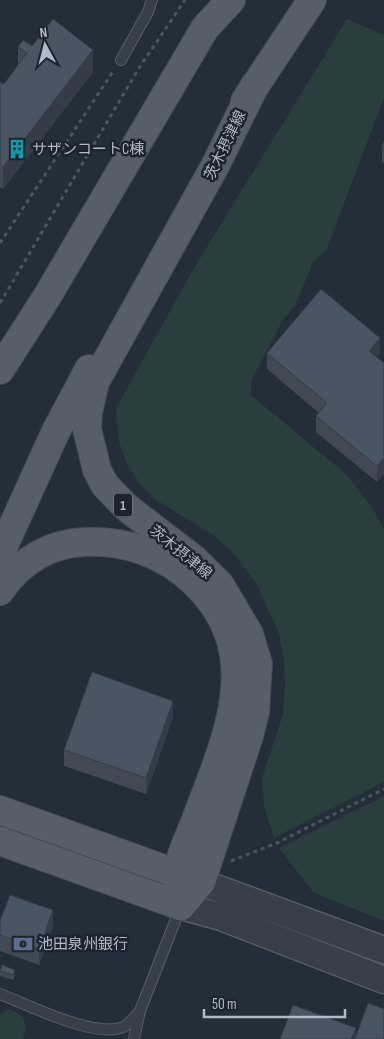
<svg xmlns="http://www.w3.org/2000/svg" width="384" height="1039" font-family="'Sofia Sans Condensed','Noto Sans JP',sans-serif">
  <rect width="100%" height="100%" fill="#232e38"/>
  <g fill="#293e3d">
    <path d="M347 19 384 35V98L326 251 313 262 295 306 283 320 251 381V395L346 474 372 507 384 530V782L274 838 264 806 262 778 283 714 285 685 284 659 278 631 256 583 234 554 213 535 156 500 140 484 126 462 119 442 116 408 194 268Z"/>
    <path d="M384 796V921L314 893 279 848Z"/>
    <path d="M8 1009C24 1013 29 1024 23 1039H0V1014Z"/>
  </g>
  <g fill="none" stroke-linecap="round" stroke-linejoin="round">
    <defs>
      <g id="service">
        <path d="M121 60 148 12 152 0"/>
        <path d="M0 994C29 1005 95 1039 123 1027 129 1025 135 1016 140 1011"/>
        <path d="M134 1039 140 1011 181 906"/>
      </g>
      <g id="tertiary">
        <path d="M181 875 384 950"/>
        <path d="M181 906 221 917 384 980"/>
      </g>
      <g id="primary">
        <path d="M245 101 312 0"/>
        <path d="M0 370 48 295 205 28 231 0"/>
        <path d="M0 554 56 431 89 369"/>
        <path d="M0 591C19 562 50 543 85 542 126 540 165 554 195 583 269 655 225 741 195 822 189 838 178 858 178 876 178 885 180 896 181 906"/>
        <path d="M0 810 178 874"/>
        <path d="M0 841 181 906"/>
        <path d="M181 906 201 882 249 736 255 712 258 664 249 634 220 585 195 560 126 507 105 485 97 470 87 429 88 412 95 382 215 166 255 85"/>
      </g>
    </defs>
    <use href="#service" stroke="#555d67" stroke-width="12"/>
    <use href="#tertiary" stroke="#555d67" stroke-width="29"/>
    <use href="#primary" stroke="#434b55" stroke-width="30"/>
    <g stroke="#47595b" stroke-width="3" stroke-dasharray="4 4" stroke-linecap="butt">
      <path d="M0 243 114 70"/>
      <path d="M0 303 139 68 185 0"/>
      <path d="M231 861 277 843 384 789"/>
    </g>
    <use href="#service" stroke="#373f49" stroke-width="10"/>
    <use href="#tertiary" stroke="#373f49" stroke-width="26"/>
    <use href="#primary" stroke="#555e69" stroke-width="28"/>
  </g>
  <g fill="#404954">
    <path d="M32 46 93 72 3 189 0 187V82L4 84 18 65V47Z"/>
    <path d="M384 140V163L382 162V146Z"/>
    <path d="M267 353 380 354 377 357 384 363V474L377 482 316 432V416L319 413 267 369Z"/>
    <path d="M173 717 146 794 64 766V750Z"/>
    <path d="M0 921 53 926 39 965 0 951Z"/>
    <path d="M0 969 15 975 13 980 0 976Z"/>
  </g>
  <g fill="#343c45">
    <path d="M93 50V72L3 189V167Z"/>
    <path d="M380 338V354L369 367V351Z"/>
    <path d="M384 458V474L377 482V466Z"/>
    <path d="M173 701V717L146 794V778Z"/>
    <path d="M53 910V926L39 965V949Z"/>
    <path d="M356 1028V1039H351Z"/>
  </g>
  <g fill="#4a5562" stroke="#343c45">
    <path d="M53 19 93 50 3 167 0 165V82L4 84 27 53 18 47 23 40 32 46Z"/>
    <path d="M321 289 380 338 369 351 384 363V458L377 466 316 416 327 403 267 353Z"/>
    <path d="M92 672 173 701 146 778 64 750Z"/>
    <path d="M10 895 53 910 39 949 0 935V921Z"/>
    <path d="M2 965 15 970 13 975 0 971Z"/>
    <path d="M368 1003 384 1009V1039H355Z"/>
    <path d="M293 1005 356 1028 351 1039H280Z"/>
  </g>
  <defs>
    <symbol id="building-bare" viewBox="-9 -9 18 18"><path d="M-4-6H4V6H1V3H-1V6H-4ZM-2.5-4.3h1.7v1.8h-1.7ZM.8-4.3h1.7v1.8H.8ZM-2.5-1h1.7V.8h-1.7ZM.8-1h1.7V.8H.8Z" fill="#0f9aa8" stroke="#1c242e" stroke-width="2.5" paint-order="stroke"/></symbol>
    <symbol id="bank-bare" viewBox="-9 -9 18 18"><path d="M-6-4H6V4H-6ZM0-2.3a2.3 2.3 0 1 0 0 4.6a2.3 2.3 0 1 0 0-4.6Z" fill="#5c6f8a" stroke="#1c242e" stroke-width="2.5" paint-order="stroke"/></symbol>
  </defs>
  <g fill-rule="evenodd">
    <use href="#building-bare" x="3" y="135" width="28" height="28"/>
    <use href="#bank-bare" x="9" y="930" width="28" height="28"/>
  </g>
  <g text-anchor="middle" stroke-width="5" stroke-linejoin="round" paint-order="stroke">
    <rect fill="#1c242e" stroke="#858d98" stroke-width="1" x="114" y="493.5" width="18" height="23" rx="4"/>
    <g font-size="14" font-weight="bold" fill="#b2bac5">
      <text x="123" y="510">1</text>
    </g>
    <g font-size="15" fill="#b2bac5" stroke="#1c242e">
      <text transform="translate(225 145) rotate(-64)" y="5">茨木摂津線</text>
      <text transform="translate(181 552) rotate(39)" y="5">茨木摂津線</text>
    </g>
    <g font-size="15" fill="#b2bac5" stroke="#1c242e" text-anchor="start">
      <text x="32" y="154">サザンコートC棟</text>
      <text x="38" y="949">池田泉州銀行</text>
    </g>
  </g>
  <g transform="translate(45 45) rotate(353)" stroke="#1c242e" stroke-width="4" paint-order="stroke">
  <path d="M0-4L9 19L0 12L-9 19Z" fill="#b2bac5"/>
  <text y="-8" font-size="14" font-weight="bold" text-anchor="middle" fill="#b2bac5">N</text>
  </g>
  <path d="M204 1009v8h141v-8" fill="none" stroke="#b2bac5" stroke-width="2.5"/>
  <text x="212" y="1009" font-size="15" fill="#b2bac5" stroke="#1c242e" stroke-width="4" paint-order="stroke">50 m</text>
</svg>
